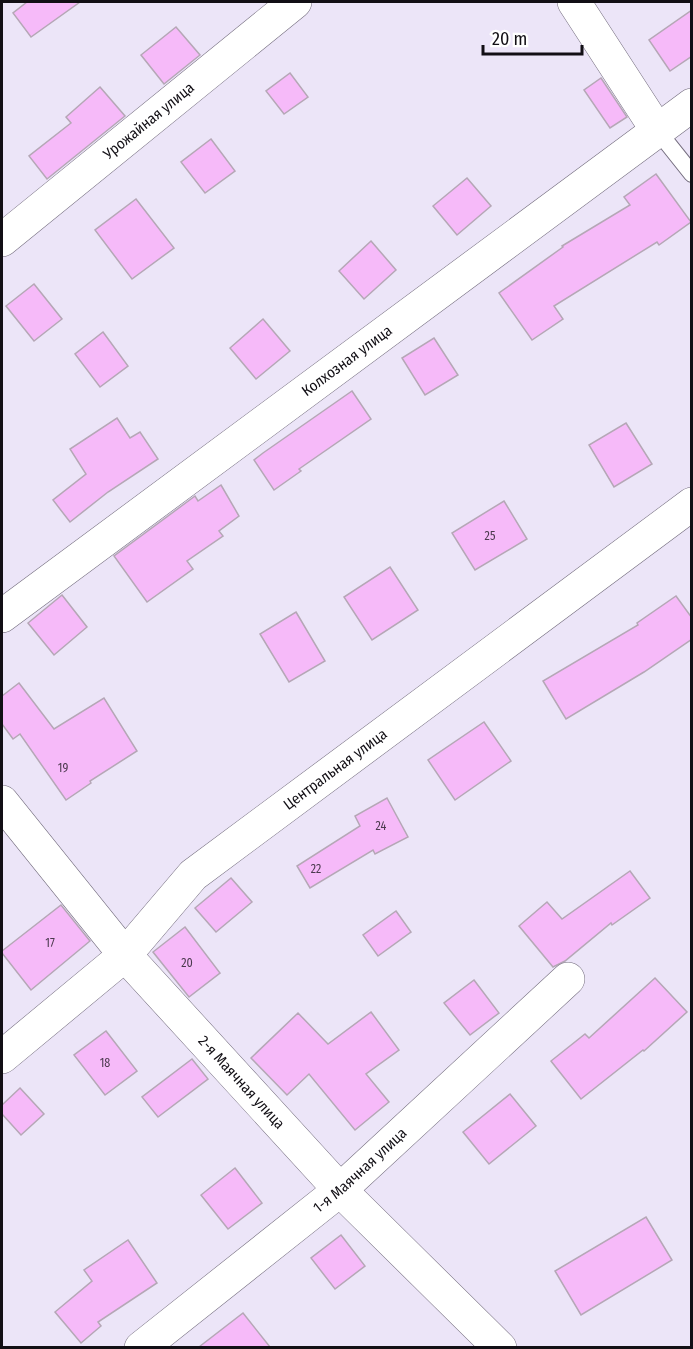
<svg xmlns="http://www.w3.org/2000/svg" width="693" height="1349" font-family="'Fira Sans Condensed',sans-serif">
  <rect width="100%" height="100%" fill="#ece5f8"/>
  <g fill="#f6baf9" stroke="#b5a7b6" stroke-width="1.5">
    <path d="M27 2H80L31 37 13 13Z"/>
    <path d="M692 10V56L670 71 649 40Z"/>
    <path d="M176 27 200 55 164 84 141 55Z"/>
    <path d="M290 73 308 97 284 114 266 91Z"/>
    <path d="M601 78 627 117 610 128 584 90Z"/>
    <path d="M100 87 125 116 47 179 29 156 71 123 66 117Z"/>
    <path d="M211 139 235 171 205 193 181 162Z"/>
    <path d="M656 174 691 222 659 245 657 242 554 306 563 319 532 340 499 293 563 247 562 246 630 205 624 197Z"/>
    <path d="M467 178 491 206 457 235 433 206Z"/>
    <path d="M136 199 174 248 132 279 95 230Z"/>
    <path d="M371 241 396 270 364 299 339 271Z"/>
    <path d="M34 284 62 319 34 341 6 306Z"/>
    <path d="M263 319 290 351 256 379 230 348Z"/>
    <path d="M103 332 128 366 100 387 75 354Z"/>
    <path d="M434 338 458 375 425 395 402 358Z"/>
    <path d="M352 391 371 419 299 469 301 471 274 490 254 460 263 453Z"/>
    <path d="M117 418 130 438 140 432 158 459 108 492 70 522 53 500 86 474 70 449Z"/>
    <path d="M626 423 652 464 614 487 589 445Z"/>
    <path d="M221 485 239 516 219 531 223 536 187 561 193 569 147 602 114 556 195 496 198 501Z"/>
    <path d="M504 501 527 539 475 570 452 533Z"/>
    <path d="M390 567 418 610 372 640 344 597Z"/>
    <path d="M62 595 87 627 54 655 28 623Z"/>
    <path d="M676 596 692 618V639L644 672 566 719 543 681 638 625 637 623Z"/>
    <path d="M296 612 325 661 289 682 260 634Z"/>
    <path d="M19 683 54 729 104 698 137 751 90 781 91 783 66 800 20 734 13 739 2 724V696Z"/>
    <path d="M484 722 511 761 455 800 428 760Z"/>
    <path d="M387 798 408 837 375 854 373 850 310 888 297 866 360 826 355 816Z"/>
    <path d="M630 871 650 898 612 925 611 923 565 961 553 967 519 926 547 902 562 919Z"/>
    <path d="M231 878 252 902 216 932 195 908Z"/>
    <path d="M61 905 90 941 31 990 2 953V951Z"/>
    <path d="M396 911 411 932 378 956 363 935Z"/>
    <path d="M185 927 220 973 189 997 153 952Z"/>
    <path d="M655 978 687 1012 644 1051 643 1050 581 1099 551 1061 585 1034 589 1038Z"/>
    <path d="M474 980 499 1013 470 1035 444 1003Z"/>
    <path d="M371 1012 399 1050 366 1074 389 1102 355 1130 309 1074 287 1095 251 1058 298 1013 328 1044Z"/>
    <path d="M106 1031 137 1071 105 1095 74 1055Z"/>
    <path d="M192 1059 208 1079 158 1117 142 1097Z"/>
    <path d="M20 1088 44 1114 21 1135 2 1114V1105Z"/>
    <path d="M510 1094 536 1126 489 1164 463 1132Z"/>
    <path d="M235 1168 262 1203 228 1229 201 1195Z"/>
    <path d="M646 1217 672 1260 581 1315 555 1271Z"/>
    <path d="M341 1235 365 1266 335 1289 311 1258Z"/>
    <path d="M128 1240 157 1283 98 1322 101 1326 81 1343 55 1312 92 1281 84 1270Z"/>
    <path d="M243 1313 270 1347H199Z"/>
  </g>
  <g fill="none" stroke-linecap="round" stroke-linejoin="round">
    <defs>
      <path id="lane" d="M657 130 692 174"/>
      <g id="street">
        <path d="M574 2 657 130"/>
        <path id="s1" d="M2 240 295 2"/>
        <path id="s2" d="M2 616 692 105"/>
        <path id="s3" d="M2 802 125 955 340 1190 500 1348"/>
        <path id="s4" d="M2 1057 125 955 193 875 692 504"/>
        <path id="s5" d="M141 1348 340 1190 568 979"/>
      </g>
    </defs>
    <use href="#lane" stroke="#746d7e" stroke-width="18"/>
    <use href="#street" stroke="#746d7e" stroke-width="34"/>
    <use href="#lane" stroke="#fff" stroke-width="16"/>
    <use href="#street" stroke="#fff" stroke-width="33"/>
  </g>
  <g text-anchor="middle" stroke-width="4.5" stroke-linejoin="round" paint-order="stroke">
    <g font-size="12" fill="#4b3a4e">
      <text x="490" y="540">25</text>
      <text x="63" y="772">19</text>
      <text x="381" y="830">24</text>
      <text x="316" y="873">22</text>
      <text x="50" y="947">17</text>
      <text x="187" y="967">20</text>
      <text x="105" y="1067">18</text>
    </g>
    <g font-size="15" fill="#120f15" stroke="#fff">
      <text dy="5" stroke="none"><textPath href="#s1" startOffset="189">Урожайная улица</textPath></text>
      <text dy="5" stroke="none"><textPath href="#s2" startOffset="429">Колхозная улица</textPath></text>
      <text dy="5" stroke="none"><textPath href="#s4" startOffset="442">Центральная улица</textPath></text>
      <text dy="5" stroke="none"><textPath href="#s3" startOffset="369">2-я Маячная улица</textPath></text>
      <text dy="5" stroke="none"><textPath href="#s5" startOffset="282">1-я Маячная улица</textPath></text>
    </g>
  </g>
  <rect width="693" height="1349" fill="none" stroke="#120f15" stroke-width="6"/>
  <path d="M483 45v9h99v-9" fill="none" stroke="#120f15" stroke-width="3"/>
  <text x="492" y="45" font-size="18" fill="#120f15" stroke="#ffffff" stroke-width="4.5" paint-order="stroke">20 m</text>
</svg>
